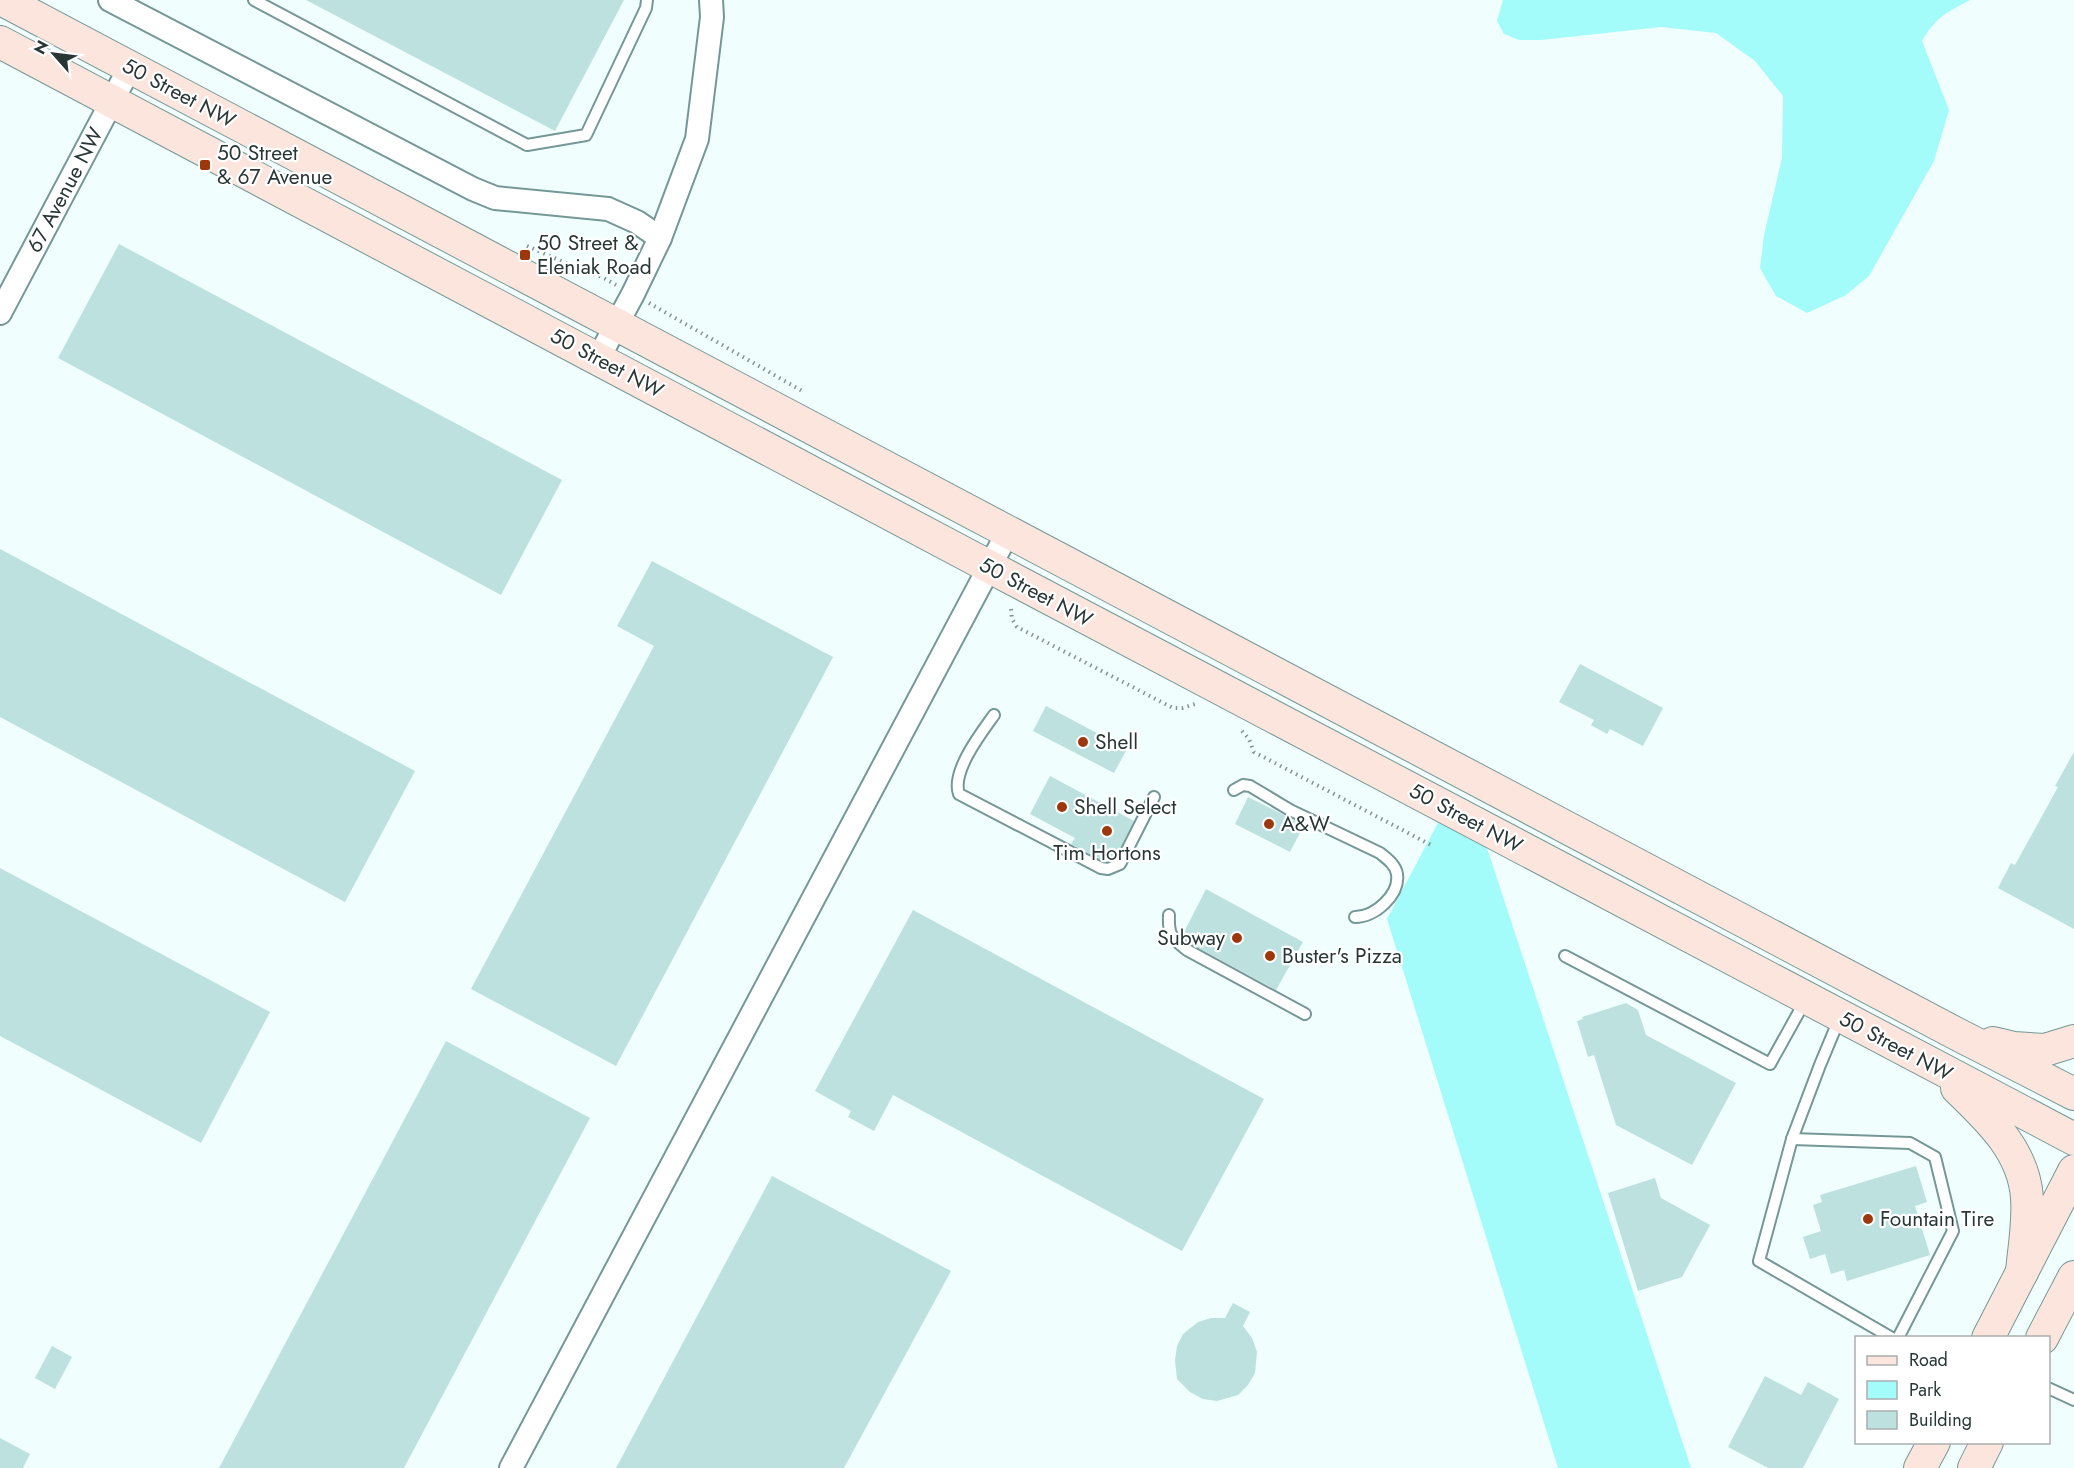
<svg xmlns="http://www.w3.org/2000/svg" width="2074" height="1468" font-family="Jost,sans-serif">
  <rect width="100%" height="100%" fill="#f0fffe"/>
  <g fill="#a3fcf9">
    <path d="M1503 0H1970C1946 13 1937 16 1922 41L1949 110 1934 161 1869 276 1846 295 1807 313 1776 296 1760 268 1764 235 1782 158 1783 96 1755 61 1716 33 1661 27 1541 40H1519L1504 34 1497 21Z"/>
    <path d="M1440 819 1485 842 1691 1468H1558L1387 919Z"/>
  </g>
  <g fill="#bce1df">
    <path d="M306 0H624L555 131Z"/>
    <path d="M119 244 562 480 501 595 58 358Z"/>
    <path d="M0 549 415 771 345 902 0 717Z"/>
    <path d="M652 561 833 657 616 1066 471 989 654 646 617 626Z"/>
    <path d="M1580 664 1663 708 1643 746 1610 729 1607 734 1591 725 1594 720 1559 702Z"/>
    <path d="M1046 706 1127 749 1114 773 1033 731Z"/>
    <path d="M2074 752V929L1998 888 2011 863 2015 865 2058 787 2055 786Z"/>
    <path d="M1050 776 1134 821 1115 858 1103 861 1071 844 1075 838 1030 814Z"/>
    <path d="M1248 797 1304 825 1290 852 1235 824Z"/>
    <path d="M0 868 270 1012 201 1143 0 1036Z"/>
    <path d="M1206 889 1303 942 1276 990 1191 944 1182 936Z"/>
    <path d="M913 910 1264 1099 1182 1251 893 1095 874 1131 848 1117 851 1111 815 1091Z"/>
    <path d="M1626 1003 1638 1010 1646 1035 1736 1083 1692 1165 1616 1125 1594 1055 1588 1057 1577 1021 1583 1019 1582 1017Z"/>
    <path d="M446 1041 590 1118 404 1468H219Z"/>
    <path d="M1916 1166 1927 1202 1915 1206 1930 1255 1847 1281 1844 1270 1831 1274 1825 1254 1810 1259 1803 1237 1821 1231 1813 1205 1822 1202 1820 1195Z"/>
    <path d="M772 1176 951 1271 844 1468H616Z"/>
    <path d="M1655 1178 1661 1198 1710 1225 1682 1277 1638 1291 1608 1193Z"/>
    <path d="M1233 1303 1250 1312 1243 1326 1252 1338 1257 1352 1255 1373 1248 1385 1238 1395 1217 1401 1203 1399 1190 1392 1177 1379 1175 1360 1177 1346 1183 1334 1198 1322 1211 1318H1225Z"/>
    <path d="M52 1346 72 1357 55 1389 35 1378Z"/>
    <path d="M1765 1376 1801 1395 1808 1382 1839 1399 1803 1468H1768L1728 1447Z"/>
    <path d="M0 1438 30 1454 23 1468H0Z"/>
  </g>
  <g fill="none" stroke-linecap="round" stroke-linejoin="round">
    <defs>
      <g id="service">
        <path d="M254 0 527 145 586 135 646 8 647 0"/>
        <path d="M994 715C981 733 951 772 959 794L1101 868 1108 869 1120 864 1154 797"/>
        <path d="M1234 790 1243 785 1250 786 1290 810 1380 853C1387 859 1395 864 1397 874 1400 895 1375 917 1355 917"/>
        <path d="M1169 915C1168 936 1172 938 1187 950L1305 1014"/>
        <path d="M1565 956 1770 1064 1805 1001"/>
        <path d="M1840 1017 1820 1065 1792 1139 1759 1261 1892 1338"/>
        <path d="M1792 1139 1910 1143 1935 1157 1953 1231 1898 1338"/>
        <path d="M2048 1388 2074 1400"/>
      </g>
      <g id="minor">
        <path d="M110 0 473 189 495 198 608 209 637 222 660 238"/>
        <path d="M0 313 130 67"/>
        <path d="M598 359 633 294 660 238 697 139 712 17 711 0"/>
        <path d="M511 1468 1008 532"/>
      </g>
      <g id="secondary">
        <path d="M3 0 1955 1033 2074 1094"/>
        <path d="M0 42 990 567 2074 1139"/>
        <path d="M1993 1043 2014 1048 2045 1050 2074 1041"/>
        <path d="M1957 1088C1989 1119 2024 1151 2027 1198 2029 1222 2024 1248 2022 1272"/>
        <path d="M1988 1338 2074 1171"/>
        <path d="M2042 1338 2074 1277"/>
        <path d="M1920 1468 1934 1442"/>
        <path d="M1974 1468 1987 1442"/>
      </g>
    </defs>
    <use href="#service" stroke="#759897" stroke-width="14"/>
    <use href="#minor" stroke="#759897" stroke-width="26"/>
    <use href="#secondary" stroke="#759897" stroke-width="34"/>
    <g stroke="#849392" stroke-width="4" stroke-dasharray="1.5 4.5" stroke-linecap="butt">
      <path d="M527 246 584 271 602 277 616 285"/>
      <path d="M649 303 804 392"/>
      <path d="M1011 609 1012 619 1017 627 1173 708H1182L1195 704"/>
      <path d="M1242 731 1249 739 1254 752 1431 845"/>
    </g>
    <use href="#service" stroke="#fff" stroke-width="10"/>
    <use href="#minor" stroke="#fff" stroke-width="22"/>
    <use href="#secondary" stroke="#fce5dd" stroke-width="32"/>
  </g>
  <g fill="#9d380d" stroke="#fff" stroke-width="2">
    <rect x="199" y="159" width="12" height="12" rx="3"/>
    <rect x="519" y="249" width="12" height="12" rx="3"/>
    <circle cx="1083" cy="742" r="6"/>
    <circle cx="1062" cy="807" r="6"/>
    <circle cx="1269" cy="824" r="6"/>
    <circle cx="1107" cy="831" r="6"/>
    <circle cx="1237" cy="938" r="6"/>
    <circle cx="1270" cy="956" r="6"/>
    <circle cx="1868" cy="1219" r="6"/>
  </g>
  <g text-anchor="middle" stroke-width="4.5" stroke-linejoin="round" paint-order="stroke">
    <g font-size="21" fill="#283736" stroke="#fff">
      <text transform="translate(179 93) rotate(28)" y="7">50 Street NW</text>
      <text transform="translate(65 190) rotate(-62)" y="7">67 Avenue NW</text>
      <text transform="translate(607 363) rotate(28)" y="7">50 Street NW</text>
      <text transform="translate(1036 592) rotate(28)" y="7">50 Street NW</text>
      <text transform="translate(1466 818) rotate(28)" y="7">50 Street NW</text>
      <text transform="translate(1896 1046) rotate(28)" y="7">50 Street NW</text>
    </g>
    <g font-size="21" fill="#283736" stroke="#fff" text-anchor="start">
      <text x="217" y="160">50 Street<tspan x="217" dy="24">&amp; 67 Avenue</tspan></text>
      <text x="537" y="250">50 Street &amp;<tspan x="537" dy="24">Eleniak Road</tspan></text>
      <text x="1095" y="749">Shell</text>
      <text x="1074" y="814">Shell Select</text>
      <text x="1281" y="831">A&amp;W</text>
      <text x="1107" y="860" text-anchor="middle">Tim Hortons</text>
      <text x="1225" y="945" text-anchor="end">Subway</text>
      <text x="1282" y="963">Buster's Pizza</text>
      <text x="1880" y="1226">Fountain Tire</text>
    </g>
  </g>
  <rect x="1855" y="1336" width="195" height="108" fill="#ffffff" stroke="#a9afaf" stroke-width="1.5"/>
  <rect x="1867" y="1356" width="30" height="9" fill="#fce5dd" stroke="#a9afaf" stroke-width="1.5"/>
  <text x="1909" y="1366" font-size="18" fill="#283736">Road</text>
  <rect x="1867" y="1381" width="30" height="18" fill="#a3fcf9" stroke="#a9afaf" stroke-width="1.5"/>
  <text x="1909" y="1396" font-size="18" fill="#283736">Park</text>
  <rect x="1867" y="1411" width="30" height="18" fill="#bce1df" stroke="#a9afaf" stroke-width="1.5"/>
  <text x="1909" y="1426" font-size="18" fill="#283736">Building</text>
  <g transform="translate(54 54) rotate(298)" stroke="#ffffff" stroke-width="4.5" paint-order="stroke">
  <path d="M0-4.5L10 22L0 15L-10 22Z" fill="#283736"/>
  <text y="-9" font-size="16" font-weight="bold" text-anchor="middle" fill="#283736">N</text>
  </g>
</svg>
